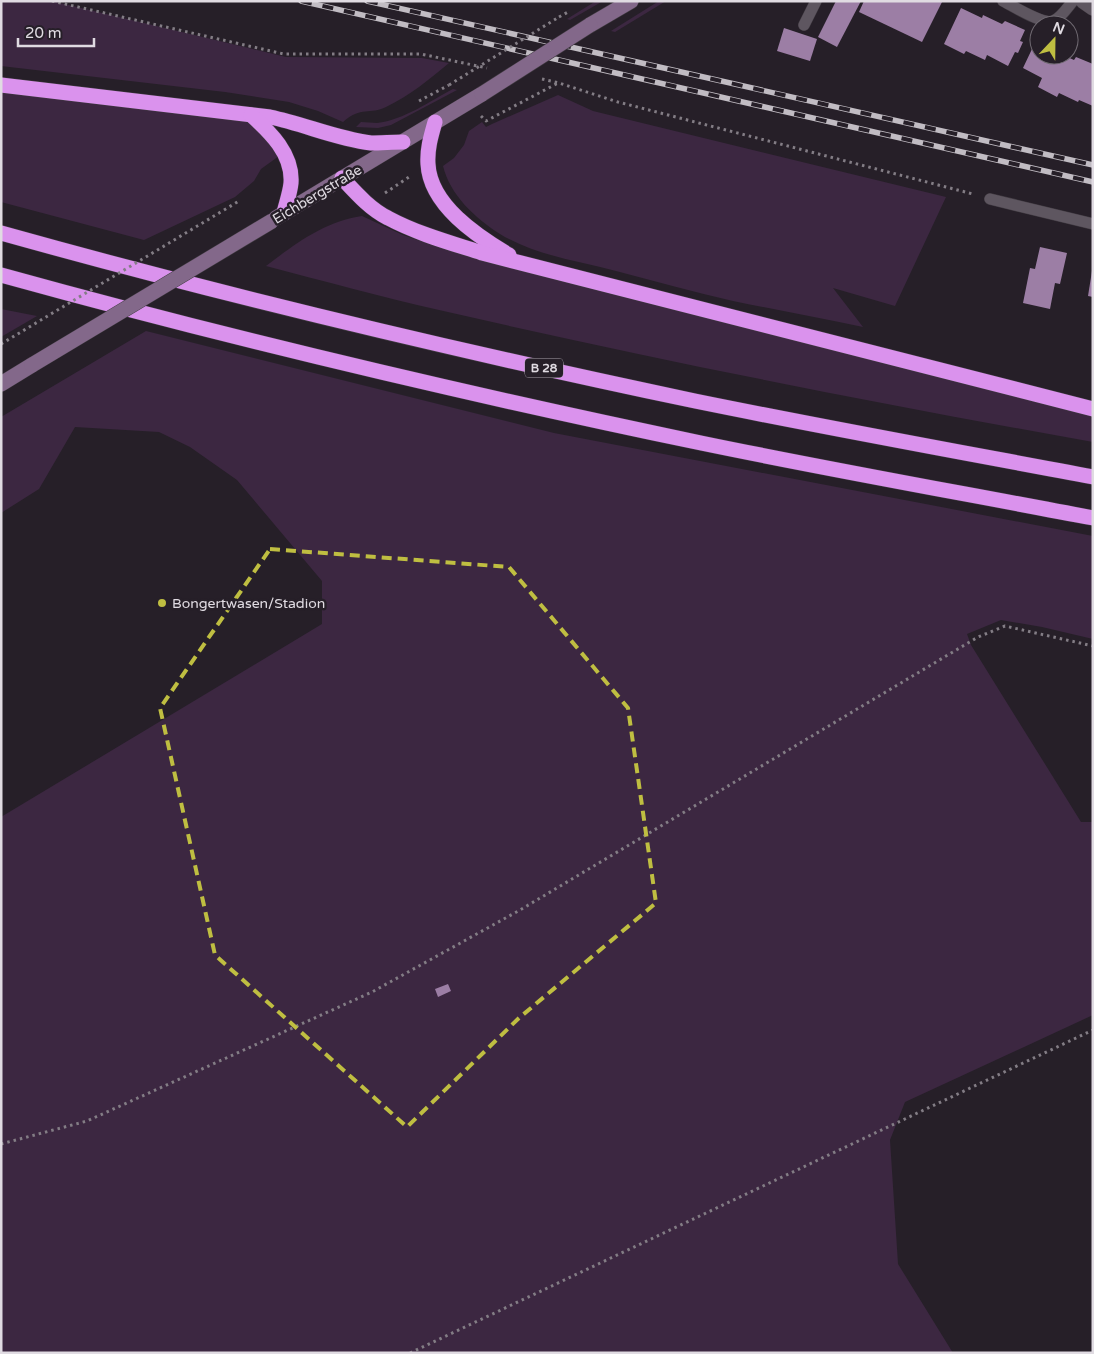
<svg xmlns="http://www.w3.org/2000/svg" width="1094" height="1354" font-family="'Varela Round',sans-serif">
  <rect width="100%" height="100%" fill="#261f28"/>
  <g fill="#3c2741">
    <path d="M1 1H52L286 57 422 58 449 63C430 79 409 96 386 107 370 115 361 106 343 122L318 111 289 102 225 92 1 66Z"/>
    <path d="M596 1H603L570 20 567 19Z"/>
    <path d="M659 1H666L615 32 611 31Z"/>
    <path d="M453 89 457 90 391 125 378 128 356 127 361 122C366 122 372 123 377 123 404 120 430 101 453 89Z"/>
    <path d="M1 91 243 120 260 130 279 156 261 169 254 181 235 197 144 240 1 202Z"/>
    <path d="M558 95 593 111 946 197 895 306 833 288 863 327C820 318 777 310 733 301 694 292 655 281 616 271 578 261 534 255 500 234 475 218 450 195 443 166L454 158 464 145 469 131 482 122 486 127 492 124Z"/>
    <path d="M362 216 403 235 447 250 553 279 1093 416V442C874 403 656 360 439 310 381 297 324 281 266 266 295 244 325 221 362 216Z"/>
    <path d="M1 309 37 316 1 337Z"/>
    <path d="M146 331 554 433 1093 536V639L1042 627 1001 620 967 634 971 645 1081 822H1093V1015L905 1102 890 1140 898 1264 953 1353H1V817L322 624V581L237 480 190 447 159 432 75 427 39 489 1 513V417Z"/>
  </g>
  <g fill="#9c7ea5">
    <path d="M836 1H861L837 47 818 37Z"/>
    <path d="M864 1H940L942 2 922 42 859 12Z"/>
    <path d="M961 8 982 18 983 15 1002 24 1005 21 1025 30 1020 41 1023 42 1018 53 1015 52 1008 66 987 55 985 60 966 51 964 54 944 44Z"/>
    <path d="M784 28 817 39 810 61 777 51Z"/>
    <path d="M1032 49 1039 52V55H1045L1052 58 1053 55H1063L1074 60 1076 57 1093 64V106L1079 100 1078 102 1059 93 1057 97 1038 87 1042 78 1023 68Z"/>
    <path d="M1040 247 1067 253 1060 284 1055 283 1050 309 1023 303 1030 268 1035 269Z"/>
    <path d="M1092 271H1093V297L1088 296Z"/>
    <path d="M448 984 451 991 438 997 435 989Z"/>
  </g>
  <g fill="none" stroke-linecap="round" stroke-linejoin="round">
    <defs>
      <g id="lane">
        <path d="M1003 1C1013 6 1043 25 1053 21 1061 18 1067 8 1073 1"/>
        <path d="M804 25 816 1"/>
        <path d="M990 199 1093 224"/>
      </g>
      <path id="street" d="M1083 1 1093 8"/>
      <g id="secondary">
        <path d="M590 25 631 1"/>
        <path d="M276 218 482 94"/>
        <path d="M1 384 32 365"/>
      </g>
      <g id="highway">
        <path d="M1 85 270 117C304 124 337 139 371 143 382 143 392 142 403 142"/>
        <path d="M251 115C270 132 293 154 291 183 290 193 286 204 284 213"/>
        <path d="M435 122C431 136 427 149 428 164 430 205 477 236 509 255"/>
        <path d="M342 178C356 193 370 209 388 218 418 234 451 243 482 253L1093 409"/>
        <path d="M1 233C230 297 462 352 695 401 827 428 960 452 1093 477"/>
        <path d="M1 275C232 339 466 394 701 443 831 470 962 493 1093 518"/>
      </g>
    </defs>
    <use href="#lane" stroke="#413b42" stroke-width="12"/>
    <use href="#street" stroke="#413b42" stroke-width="16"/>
    <use href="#secondary" stroke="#413b42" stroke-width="16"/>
    <use href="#highway" stroke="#413b42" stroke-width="16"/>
    <g stroke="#837d85" stroke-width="3" stroke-dasharray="2.5 4" stroke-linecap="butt">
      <path d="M52 1 284 54H421L487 68"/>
      <path d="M559 17 570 11"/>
      <path d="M542 79 559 83 618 102 973 194"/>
      <path d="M419 101 449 85"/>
      <path d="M481 116 486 121 558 83"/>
      <path d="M385 193 409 177"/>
      <path d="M224 210 239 201"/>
      <path d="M1 1144 87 1121 372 992 520 910 978 637 1005 626 1093 646"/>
      <path d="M410 1353 1093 1030"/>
    </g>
    <use href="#lane" stroke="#5e5660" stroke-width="11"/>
    <use href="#street" stroke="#5e5660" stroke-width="15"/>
    <use href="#secondary" stroke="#83688a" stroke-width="15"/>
    <use href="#highway" stroke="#da92ed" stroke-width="15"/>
    <defs>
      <g id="rail">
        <path d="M301 1 1093 182"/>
        <path d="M367 1 1093 165"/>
      </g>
    </defs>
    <use href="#rail" stroke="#c1bcc3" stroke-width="5.5"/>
    <use href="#rail" stroke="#261f28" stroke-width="4" stroke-dasharray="11" stroke-linecap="butt"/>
    <defs>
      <g id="secondary-bridge">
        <path d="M482 94 590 25"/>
        <path d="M32 365 272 221"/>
      </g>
    </defs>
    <use href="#secondary-bridge" stroke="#413b42" stroke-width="16" stroke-linecap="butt"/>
    <g stroke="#837d85" stroke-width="3" stroke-dasharray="2.5 4" stroke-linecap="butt">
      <path d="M449 85 559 17"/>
      <path d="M1 344 224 210"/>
    </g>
    <use href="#secondary-bridge" stroke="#83688a" stroke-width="15"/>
  </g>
  <path fill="none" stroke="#bfbe41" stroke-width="4" stroke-dasharray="10 6" stroke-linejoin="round" d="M270 549 509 567 628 708 656 903 519 1018 407 1127 215 955 160 708Z"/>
  <circle fill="#bfbe41" stroke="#261f28" stroke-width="2" cx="162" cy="603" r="5"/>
  <g text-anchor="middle" stroke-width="5" stroke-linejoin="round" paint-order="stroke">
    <rect fill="#261f28" stroke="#a8a3aa" stroke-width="1" x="525" y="358.5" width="38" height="19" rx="4"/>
    <g font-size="12" font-weight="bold" fill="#e0dbe2">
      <text x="544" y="372">B 28</text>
    </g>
    <g font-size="14" fill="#e0dbe2" stroke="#261f28">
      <text transform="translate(317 194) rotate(-31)" y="5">Eichbergstraße</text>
    </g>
    <g font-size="14" fill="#e0dbe2" stroke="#261f28" text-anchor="start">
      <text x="172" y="608">Bongertwasen/Stadion</text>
    </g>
  </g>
  <rect width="1094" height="1354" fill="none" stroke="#e0dbe2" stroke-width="5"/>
  <g transform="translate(1054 40) rotate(22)"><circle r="24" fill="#261f28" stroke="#706a72"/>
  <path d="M0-4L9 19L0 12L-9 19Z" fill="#bfbe41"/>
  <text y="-8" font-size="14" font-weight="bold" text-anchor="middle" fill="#e0dbe2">N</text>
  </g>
  <path d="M18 38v8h76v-8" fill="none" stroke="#e0dbe2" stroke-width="2.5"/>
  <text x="25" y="38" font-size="15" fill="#e0dbe2" stroke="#261f28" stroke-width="4" paint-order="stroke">20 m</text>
</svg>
